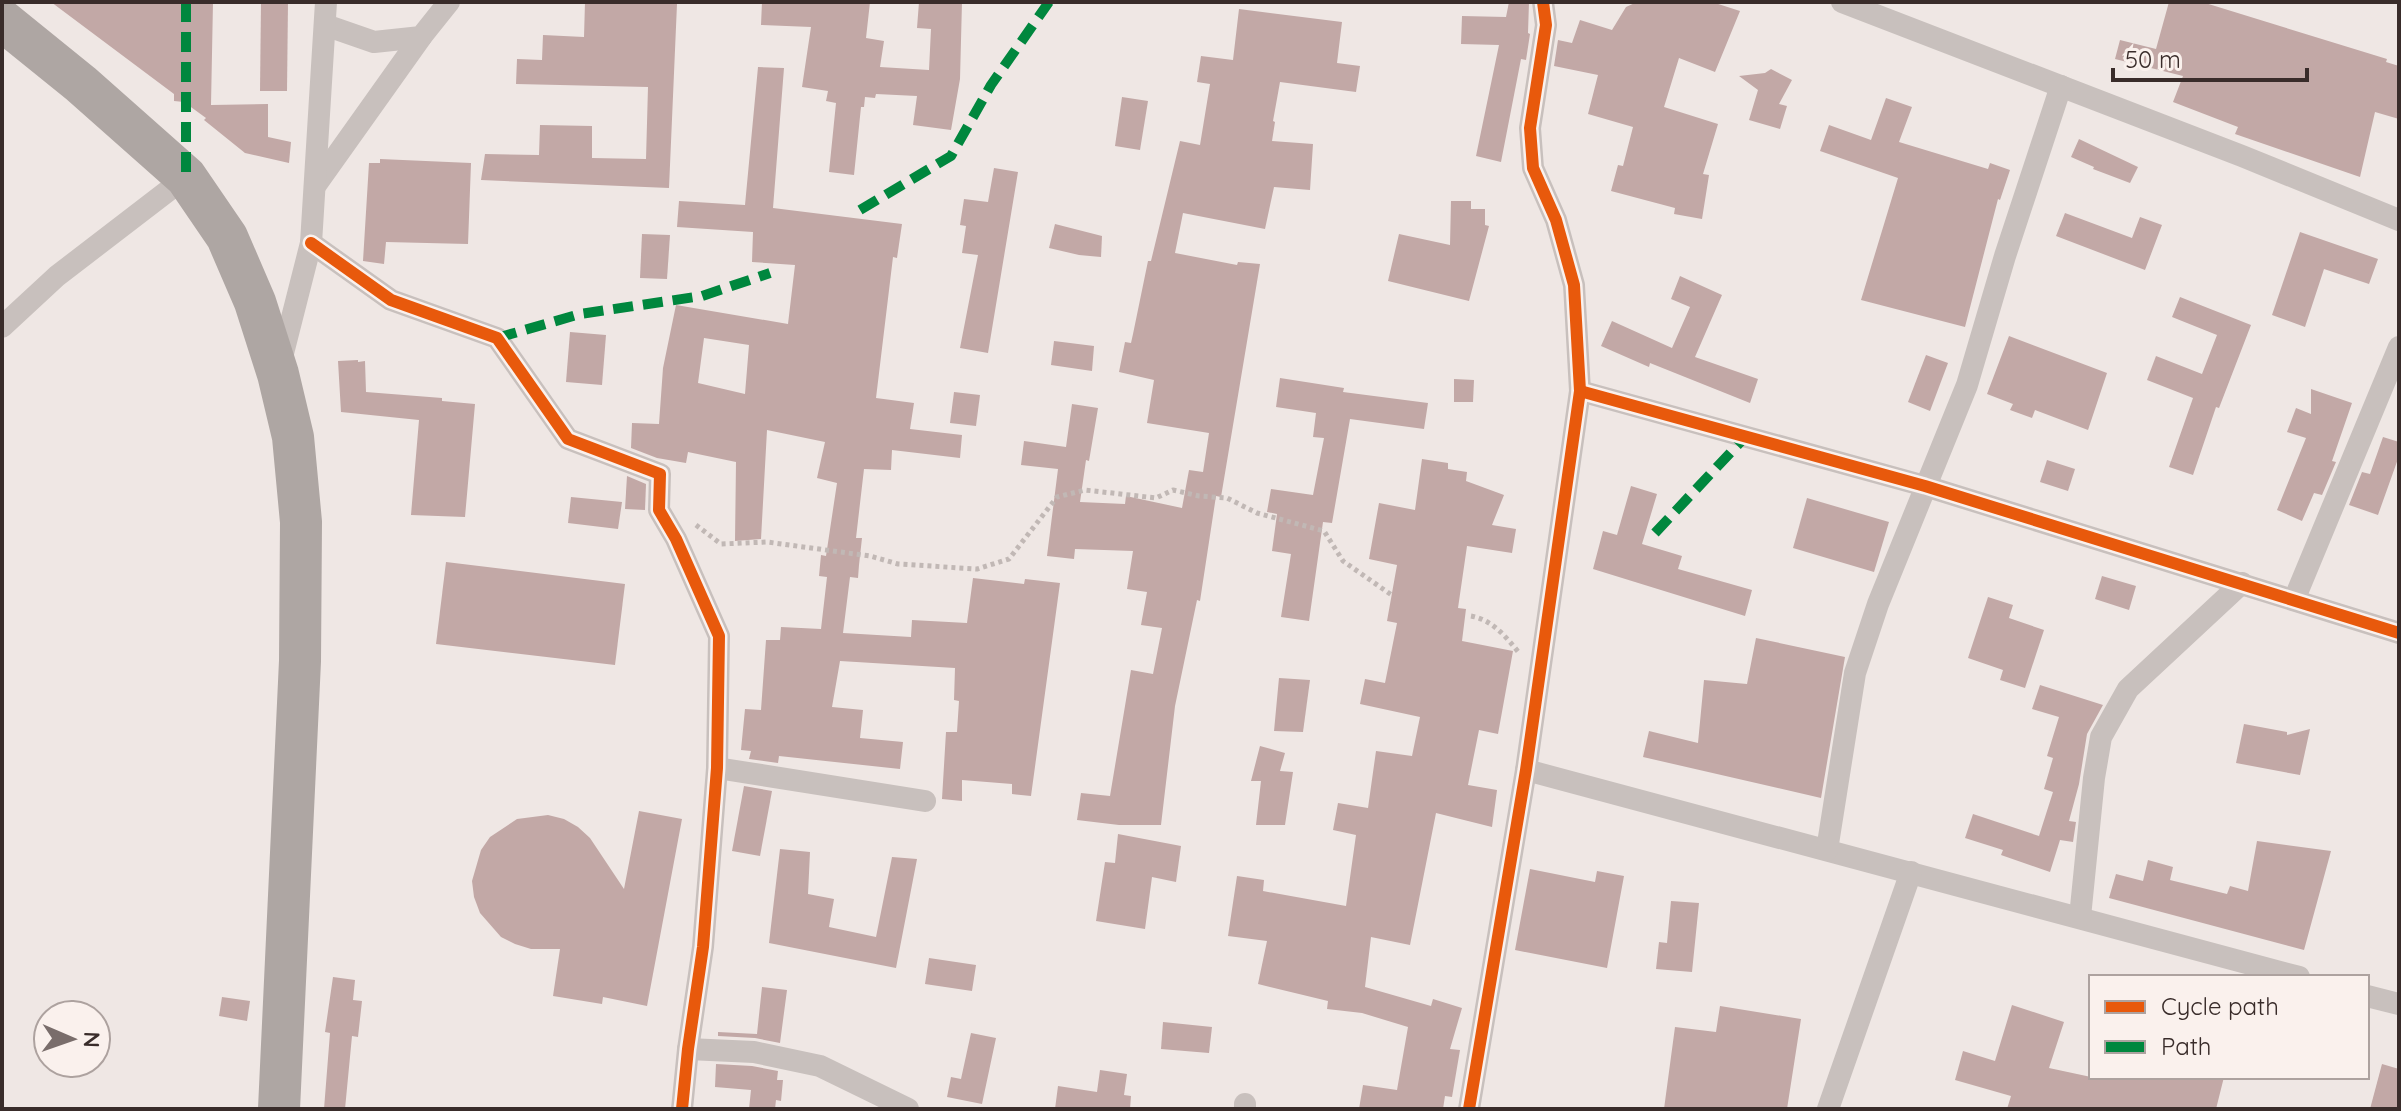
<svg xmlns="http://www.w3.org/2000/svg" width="2401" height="1111" font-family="Quicksand,sans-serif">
  <rect width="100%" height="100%" fill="#efe7e4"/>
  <g fill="#c2a8a6" fill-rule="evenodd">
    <path d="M51 2H213L211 105 268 104V137L291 142 289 163 245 153 204 120 206 118 184 102 174 101V94Z"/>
    <path d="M261 2H288L287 91H260Z"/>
    <path d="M585 2 677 4 669 188 481 180 485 154 539 155 540 125 592 126V158L646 159 648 87 516 84 517 59 542 60 543 35 584 37Z"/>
    <path d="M762 2H870L866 38 884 41 880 67 929 70 931 29 917 28 919 2H962L960 79 951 130 913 125 917 96 876 94 875 98 865 97 864 107H861L854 175 829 172 836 103 826 101 828 91 802 87 811 27 761 25Z"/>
    <path d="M1509 2H1529L1528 33 1530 34 1526 60 1521 59 1501 162 1476 156 1499 45 1461 44 1462 16 1506 17Z"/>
    <path d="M1637 2H1712L1740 11 1715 72 1679 58 1664 107 1718 124 1703 174 1709 175 1702 219 1674 214 1675 208 1611 191 1618 165 1623 166 1633 127 1588 114 1598 75 1554 66 1558 40 1572 43 1580 20 1612 30 1626 7Z"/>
    <path d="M2169 2H2202L2387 59 2386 62 2399 66V119L2375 112 2360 177 2235 134 2238 127 2173 102 2183 76 2115 59 2120 40 2156 49Z"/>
    <path d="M1239 9 1342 22 1337 63 1360 66 1356 92 1280 82 1273 121 1275 122 1272 141 1313 144 1310 190 1274 187 1265 229 1183 213 1175 253 1237 265 1238 262 1260 264 1221 497 1216 496 1200 601 1197 600 1175 706 1161 825H1119L1077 820 1081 793 1110 796 1131 670 1153 674 1162 628 1141 625 1147 592 1127 589 1133 551 1075 549 1074 559 1047 556 1058 469 1021 465 1024 441 1066 447 1072 404 1098 408 1089 461 1086 460 1080 502 1125 504 1126 496 1182 508 1189 470 1203 472 1209 433 1147 423 1154 380 1119 372 1125 342 1131 343 1133 334 1148 261H1151L1180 141 1200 145 1210 84 1197 82 1201 56 1233 60Z"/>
    <path d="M758 67 784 68 773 208 902 224 897 258 893 257 876 398 914 403 910 429 962 435 960 458 892 450 891 470 864 469 856 538H862L859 565 858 578 850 577 843 633 911 637 912 620 967 623 973 578 1024 584 1025 579 1060 583 1031 796 1012 794V784L962 780V801L942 799 946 732H957L959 701 954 700 955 668 840 661 832 707 863 710 860 738 903 742 900 769 779 756 778 763 749 759 751 751 741 750 745 709 761 710 766 640H780L781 627 821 629 827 577 819 576 821 555 826 556 837 483 817 478 825 442 767 430 761 539 735 541 736 462 688 452 686 463 657 458 631 448 632 423 659 424 663 368 676 305 788 324 795 265 752 262 753 232 677 227 679 201 745 205ZM704 338 749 345 745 394 698 383Z"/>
    <path d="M1771 69 1792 80 1779 104 1787 106 1780 129 1749 120 1758 90 1739 76 1765 73Z"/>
    <path d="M1122 97 1148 101 1140 150 1115 146Z"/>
    <path d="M1886 98 1912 107 1899 142 1988 169 1990 163 2010 170 2000 200 1998 199 1965 327 1861 300 1898 178 1820 151 1829 125 1871 140Z"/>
    <path d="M2079 139 2138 167 2130 183 2093 169 2094 167 2071 157Z"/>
    <path d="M380 159 471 163 468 244 386 242 384 264 363 261 369 163H380Z"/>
    <path d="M994 168 1018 172 988 353 960 348 978 255 962 253 966 226 960 225 964 199 988 202Z"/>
    <path d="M1451 201H1471V209H1485V225L1489 226 1469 301 1388 281 1399 234 1450 245Z"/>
    <path d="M2065 213 2132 238 2140 217 2162 225 2145 270 2056 236Z"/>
    <path d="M1055 224 1102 236 1101 257 1079 255 1049 248Z"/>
    <path d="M2300 232 2378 259 2369 284 2324 269 2305 327 2272 315Z"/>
    <path d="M642 234 670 235 667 279 640 278Z"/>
    <path d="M1680 276 1722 295 1695 357 1758 379 1750 403 1650 363 1649 367 1601 346 1612 321 1672 348 1690 307 1671 299Z"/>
    <path d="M2180 297 2251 325 2219 408 2216 407 2193 475 2169 467 2193 398 2147 380 2156 356 2202 374 2217 335 2172 317Z"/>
    <path d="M570 332 606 335 602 385 566 382Z"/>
    <path d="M2009 336 2107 373 2088 430 2035 410 2032 418 2010 410 2013 404 1987 394Z"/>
    <path d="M1054 341 1094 346 1092 371 1051 365Z"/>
    <path d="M1926 355 1948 363 1930 411 1908 402Z"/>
    <path d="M358 360V362L365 361 366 392 442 398V401L475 404 465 517 411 515 419 420 341 412 338 361Z"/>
    <path d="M1280 378 1344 388 1343 392 1428 403 1424 429 1350 419 1332 523 1323 522 1309 621 1281 617 1291 554 1272 551 1277 514 1267 512 1271 489 1313 495 1324 438 1313 437 1316 413 1276 407Z"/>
    <path d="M1454 379 1474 380 1473 402H1454Z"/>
    <path d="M2311 389 2352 403 2332 461 2336 462 2322 495 2314 493 2302 521 2277 510 2306 438 2287 432 2296 408 2311 414Z"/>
    <path d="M954 392 980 395 976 426 950 423Z"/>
    <path d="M2383 437 2399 442V456L2378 515 2349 505 2362 472 2370 474Z"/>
    <path d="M1422 459 1448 463V469L1467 472 1466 481 1504 495 1492 525 1516 529 1512 553 1467 546 1458 608 1466 609 1462 641 1513 651 1498 734 1479 730 1468 785 1497 790 1492 827 1436 813 1410 945 1371 937 1365 987 1431 1006 1433 999 1462 1008 1450 1049 1460 1050 1452 1097 1445 1096 1443 1109H1359L1363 1085 1397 1090 1408 1027 1362 1013 1327 1009 1328 1001 1258 984 1267 941 1228 936 1237 876 1264 880 1263 891 1346 906 1356 835 1333 830 1338 803 1368 808 1376 751 1412 756 1420 717 1360 704 1365 679 1385 683 1397 623 1387 621 1397 565 1369 559 1379 503 1415 510Z"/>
    <path d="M2047 460 2075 469 2068 491 2040 482Z"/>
    <path d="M627 476 646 484 645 510 625 509Z"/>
    <path d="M1631 486 1657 494 1642 544 1682 556 1678 569 1752 590 1745 616 1593 569 1603 531 1617 535Z"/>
    <path d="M571 497 622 502 618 529 568 523Z"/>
    <path d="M1807 498 1889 522 1874 572 1793 548Z"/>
    <path d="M446 562 625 584 615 665 436 644Z"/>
    <path d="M2102 576 2136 586 2129 610 2095 599Z"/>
    <path d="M1988 597 2013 605 2009 618 2044 630 2025 688 2000 680 2003 670 1968 658Z"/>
    <path d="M1756 638 1845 657 1821 798 1643 757 1649 731 1698 743 1704 680 1747 684Z"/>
    <path d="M1279 678 1310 680 1303 732 1274 731Z"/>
    <path d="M2040 685 2103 705 2087 734 2079 784 2069 821 2076 822 2073 842 2060 840 2050 872 2001 855 2003 850 1965 838 1973 814 2039 836 2053 792 2044 789 2053 758 2047 756 2059 717 2032 709Z"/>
    <path d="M2244 724 2287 732V735L2310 729 2300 775 2236 763Z"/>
    <path d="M1260 746 1285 753 1280 771 1293 772 1285 825H1256L1261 781H1251Z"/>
    <path d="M744 786 772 791 760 856 732 851Z"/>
    <path d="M639 811 682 819 647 1006 603 997 602 1004 553 996 560 949H531L515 944 501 937 480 913 474 897 472 881 481 850 490 837 517 819 548 815 564 819 578 827 590 838 624 889Z"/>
    <path d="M1118 834 1181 846 1176 882 1152 877 1145 929 1096 921 1105 862 1115 863Z"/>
    <path d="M2257 841 2331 851 2304 950 2109 898 2116 874 2143 881 2148 860 2173 867 2170 880 2227 894 2230 886 2248 891Z"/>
    <path d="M780 849 810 852 808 894 834 899 829 927 876 937 892 857 917 859 896 968 769 943Z"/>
    <path d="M1530 869 1595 882 1597 871 1624 876 1607 968 1515 950Z"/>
    <path d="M1671 901 1699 903 1692 972 1656 969 1659 942 1667 943Z"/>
    <path d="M929 958 976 965 972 991 925 984Z"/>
    <path d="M333 977 355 980 353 1000 362 1001 358 1037 352 1036 345 1109H324L330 1033 325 1032Z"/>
    <path d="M762 987 787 990 780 1043 755 1038 718 1036V1032L757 1034Z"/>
    <path d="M222 997 250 1001 247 1021 219 1016Z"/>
    <path d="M2012 1005 2064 1022 2049 1068 2091 1077H2224L2216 1109H2007L2011 1096 1955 1080 1963 1051 1995 1061Z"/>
    <path d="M1720 1006 1801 1019 1787 1109H1664L1675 1027 1716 1032Z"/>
    <path d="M1163 1022 1212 1027 1209 1053 1161 1049Z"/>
    <path d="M971 1033 996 1038 982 1104 947 1097 951 1077 961 1079Z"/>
    <path d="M716 1064 752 1066 778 1071 777 1080H783L781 1101 776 1100 775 1109H749L751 1090 715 1087Z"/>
    <path d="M2382 1064 2399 1069V1109H2370Z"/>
    <path d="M1100 1070 1127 1074 1124 1095 1131 1096 1130 1109H1055L1058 1086 1097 1092Z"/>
  </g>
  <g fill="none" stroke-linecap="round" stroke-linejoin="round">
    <g stroke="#c1b8b5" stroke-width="5" stroke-dasharray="4 4" stroke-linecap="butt">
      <path d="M696 525 721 544 767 542 870 556 898 564 977 569 1009 559 1057 497 1085 490 1156 498 1173 490 1199 496 1227 498 1257 513 1324 531 1343 561 1393 596"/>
      <path d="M1471 616C1493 620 1506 637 1520 654"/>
    </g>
    <g stroke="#c8c0bd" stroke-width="22">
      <path d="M1842 2 2242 156 2399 220"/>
      <path d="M325 25 374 42 421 37 449 2"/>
      <path d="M315 186 421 37"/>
      <path d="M311 243 391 300 497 338 568 439 660 474 659 510 676 539 719 636 717 768 703 947 688 1049 682 1109"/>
      <path d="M2 327 57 276 186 177"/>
      <path d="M281 361 311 243 326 2"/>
      <path d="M1580 391 1925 486 2399 633"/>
      <path d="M2294 600 2399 347"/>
      <path d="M717 768 925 801"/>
      <path d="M1526 770 2299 977"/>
      <path d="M1827 850 1855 673 1878 604 1967 385 2005 256 2061 86"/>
      <path d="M2080 917 2094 778 2101 737 2128 689 2242 583"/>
      <path d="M2367 996 2399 1004"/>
      <path d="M688 1049 754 1052 820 1066 908 1109"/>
      <path d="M1245 1109V1104"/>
      <path d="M1469 1109 1526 770 1580 391 1574 285 1556 220 1533 168 1530 128 1546 25 1543 2"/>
      <path d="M1828 1109 1911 872"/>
    </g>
    <path stroke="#aea6a3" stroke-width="42" d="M2 20 81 84 186 177 227 237 255 302 278 374 293 437 301 522 300 661 279 1109"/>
    <g stroke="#00873e" stroke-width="10" stroke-dasharray="20 10" stroke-linecap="butt">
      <path d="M186 2V177"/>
      <path d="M860 210 951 156 991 85 1049 2"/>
      <path d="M497 338 580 314 702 296 770 273"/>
      <path d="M1655 533 1747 435"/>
    </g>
    <defs>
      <g id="cycleway">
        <path d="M311 243 391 300 497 338 568 439 660 474 659 510 676 539 719 636 717 768 703 947 688 1049 682 1109"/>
        <path d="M1580 391 1925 486 2399 633"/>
        <path d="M1469 1109 1526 770 1580 391 1574 285 1556 220 1533 168 1530 128 1546 25 1543 2"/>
      </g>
    </defs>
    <use href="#cycleway" stroke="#faf1ed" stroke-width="17"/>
    <use href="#cycleway" stroke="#e8590c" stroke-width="12"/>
  </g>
  <rect width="2401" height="1111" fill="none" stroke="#392c2a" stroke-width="8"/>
  <rect x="2089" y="975" width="280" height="104" fill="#faf1ed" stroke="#ada29f" stroke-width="2"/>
  <rect x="2105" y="1001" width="40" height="12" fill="#e8590c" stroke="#ada29f" stroke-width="2"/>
  <text x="2161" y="1015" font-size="24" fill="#392c2a">Cycle path</text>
  <rect x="2105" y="1041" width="40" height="12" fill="#00873e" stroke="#ada29f" stroke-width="2"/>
  <text x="2161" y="1055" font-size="24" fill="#392c2a">Path</text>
  <g transform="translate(72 1039) rotate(92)"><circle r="38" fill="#faf1ed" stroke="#ada29f" stroke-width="2"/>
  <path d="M0-6L14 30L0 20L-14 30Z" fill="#796d6b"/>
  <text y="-12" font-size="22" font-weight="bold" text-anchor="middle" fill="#392c2a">N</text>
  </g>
  <path d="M2113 68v12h194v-12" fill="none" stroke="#392c2a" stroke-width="4"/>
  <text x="2125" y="68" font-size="24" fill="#392c2a" stroke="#faf1ed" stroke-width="6" paint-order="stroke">50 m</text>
</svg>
